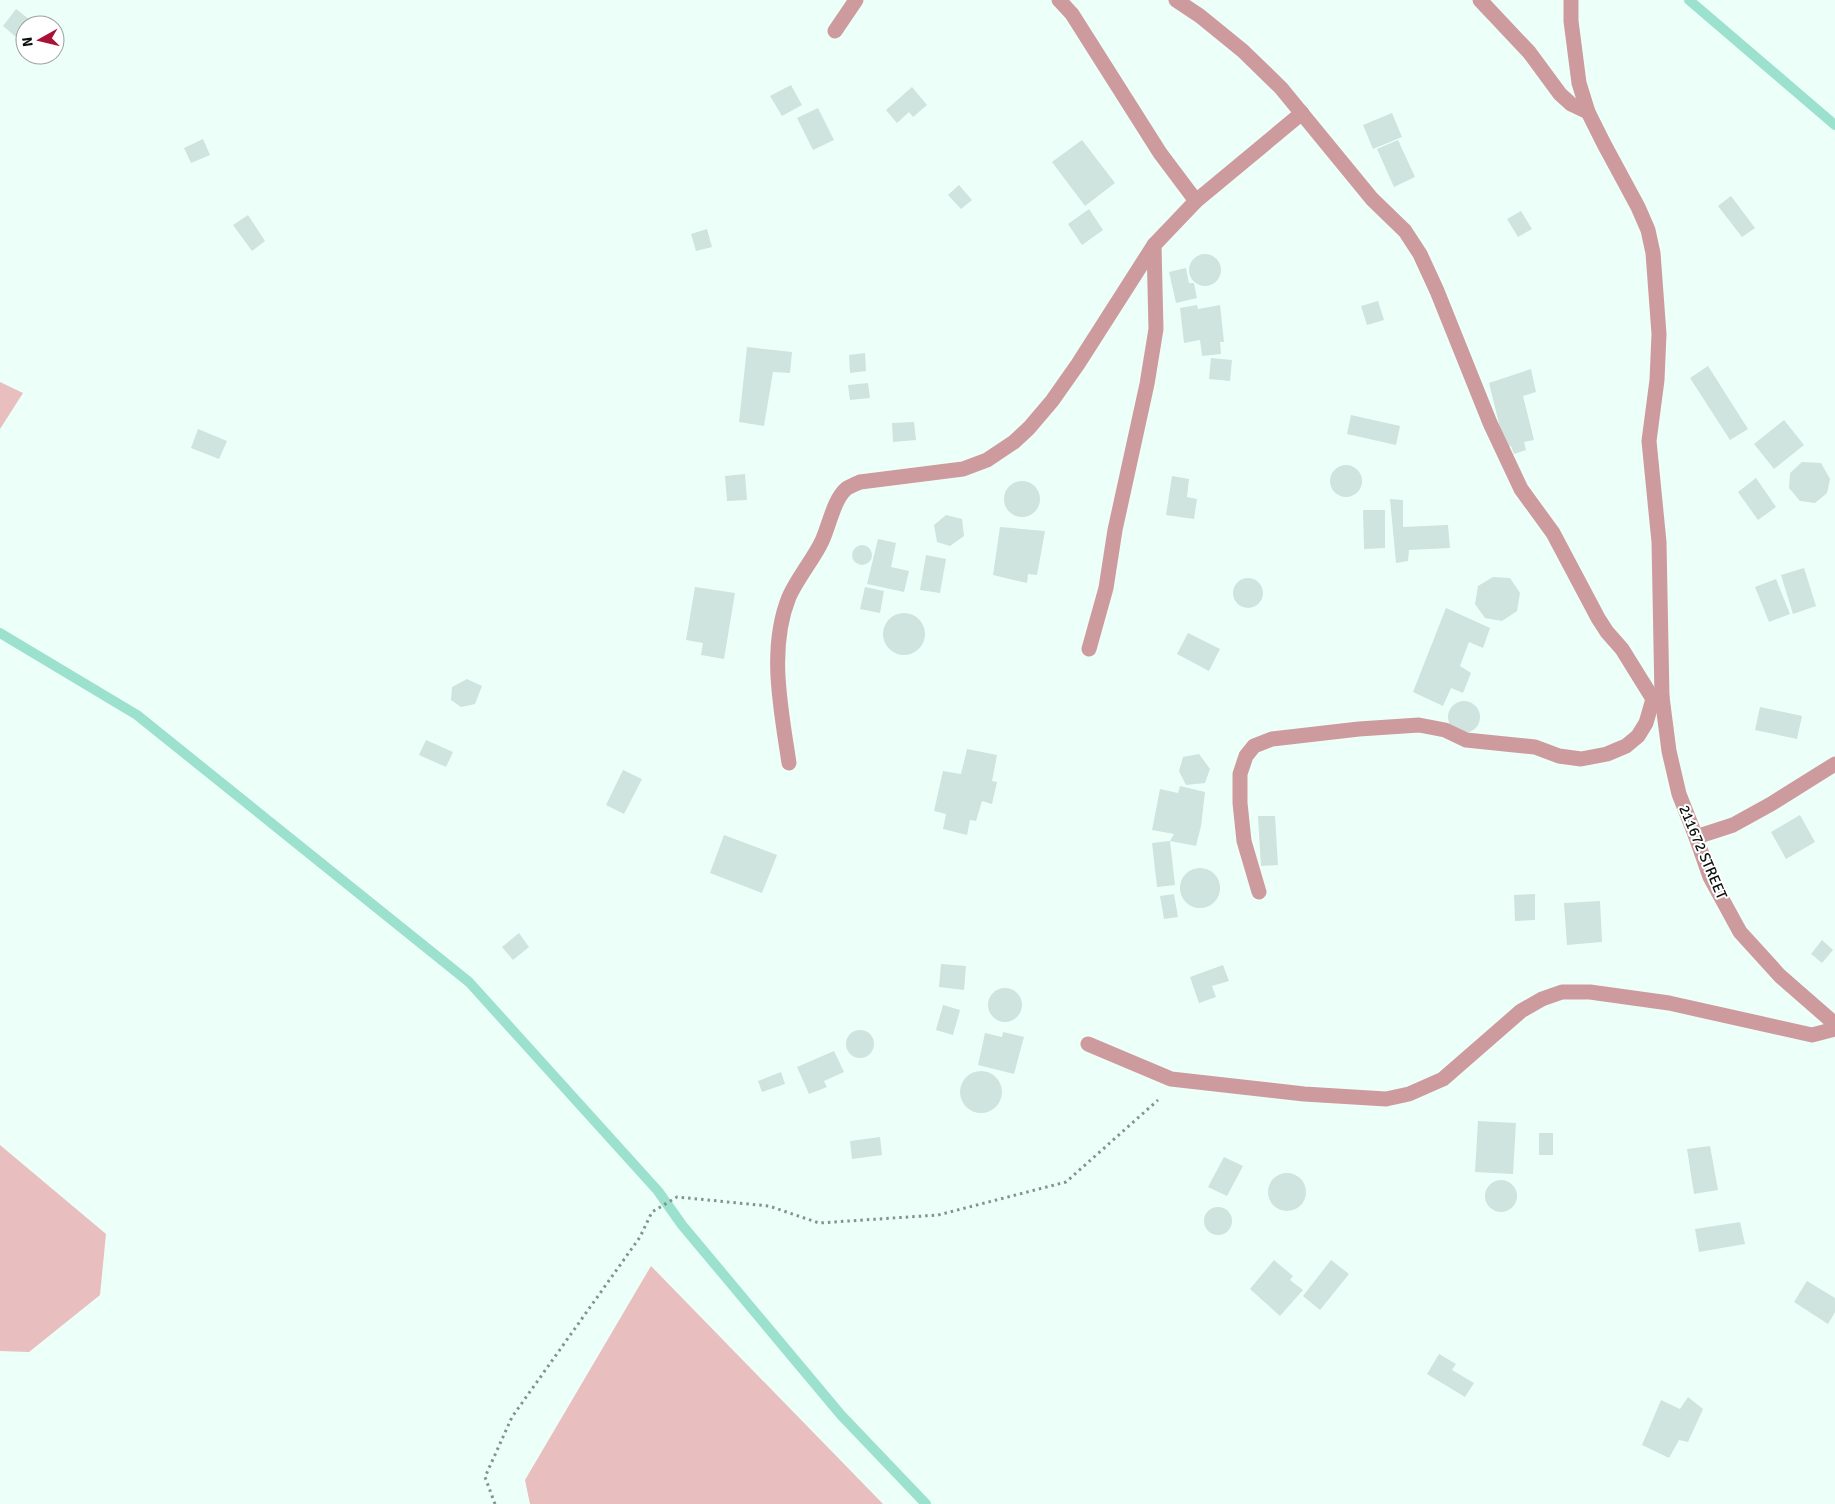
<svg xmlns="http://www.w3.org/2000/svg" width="1835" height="1504" font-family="Signika,sans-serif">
  <rect width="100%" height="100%" fill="#edfff9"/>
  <g fill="#e8bebf">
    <path d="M0 382 23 393 0 429Z"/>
    <path d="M0 1145 106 1234 100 1295 29 1352 0 1351Z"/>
    <path d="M651 1266 883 1504H530L525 1480Z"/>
  </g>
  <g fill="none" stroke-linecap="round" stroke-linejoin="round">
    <g stroke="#9ce1cd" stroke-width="10">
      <path d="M1689 0 1835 125"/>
      <path d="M0 633 137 715 469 982 658 1191 682 1225 841 1415 926 1504"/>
    </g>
  </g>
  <g fill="#cfe4de">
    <path d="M16 9 30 20 16 37 3 26Z"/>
    <path d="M791 85 802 105 782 116 770 96Z"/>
    <path d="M912 87 927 105 913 117 909 112 897 123 886 110Z"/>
    <path d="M818 108 834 140 813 150 797 118Z"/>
    <path d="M1392 113 1402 137 1373 149 1363 125Z"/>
    <path d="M203 139 210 155 191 163 184 148Z"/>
    <path d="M1082 140 1115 183 1085 206 1052 162Z"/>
    <path d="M1398 140 1415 177 1394 187 1377 149Z"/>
    <path d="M959 185 972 200 961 209 948 195Z"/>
    <path d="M1731 196 1755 228 1742 237 1718 206Z"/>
    <path d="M1089 209 1103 230 1082 245 1068 224Z"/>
    <path d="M1521 211 1532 229 1518 237 1507 219Z"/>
    <path d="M248 215 265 241 252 251 233 225Z"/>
    <path d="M707 229 712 247 696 251 691 234Z"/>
    <circle cx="1205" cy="270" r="16"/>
    <path d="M1186 268 1189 283H1194L1197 298 1176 303 1169 272Z"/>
    <path d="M1378 301 1384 320 1367 325 1361 306Z"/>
    <path d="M1197 305 1198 309 1220 305 1224 342H1220L1221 354 1202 356 1200 340 1184 343 1180 308Z"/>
    <path d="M747 347 792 352 790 373 773 372 764 426 739 422Z"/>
    <path d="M865 353 866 371 850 373 849 355Z"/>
    <path d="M1211 358 1232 360 1230 381 1209 379Z"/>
    <path d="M1708 366 1748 429 1730 440 1690 378Z"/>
    <path d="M1531 369 1536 392 1523 396 1534 440 1524 442 1526 450 1514 454 1511 446 1505 448 1489 383Z"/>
    <path d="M868 383 870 398 850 400 848 385Z"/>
    <path d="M1351 415 1400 426 1396 445 1347 434Z"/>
    <path d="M1784 420 1804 445 1774 469 1754 444Z"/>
    <path d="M914 422 916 440 893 442 892 423Z"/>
    <path d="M198 429 227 441 219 459 191 448Z"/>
    <path d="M1802 462 1821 463 1830 479 1827 493 1815 503 1800 501 1789 488 1790 473Z"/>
    <circle cx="1346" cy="481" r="16"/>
    <path d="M745 474 747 500 727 501 725 476Z"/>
    <path d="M1172 476 1189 479 1187 497 1197 499 1194 519 1166 515Z"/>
    <path d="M1756 478 1776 507 1758 520 1738 492Z"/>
    <circle cx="1022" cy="499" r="18"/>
    <path d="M1390 499 1403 500V527L1448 525 1450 548 1409 550 1408 561 1396 563Z"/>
    <path d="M1363 510H1385V548L1364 549Z"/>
    <path d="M946 515 962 519 964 536 950 546 937 542 934 525Z"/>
    <path d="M1000 527 1045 531 1037 575 1028 574 1027 583 993 575Z"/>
    <path d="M878 539 896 543 891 567 909 571 904 592 867 584Z"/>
    <circle cx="862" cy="555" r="10"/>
    <path d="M926 555 946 559 940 593 920 590Z"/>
    <path d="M1804 568 1816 606 1793 614 1781 575Z"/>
    <path d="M1493 577 1510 578 1520 593 1517 611 1502 621 1485 618 1475 604 1478 586Z"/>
    <circle cx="1248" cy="593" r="15"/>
    <path d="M1776 579 1790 614 1769 622 1755 587Z"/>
    <path d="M695 587 735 593 724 659 701 655 703 643 686 640Z"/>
    <path d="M865 587 884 591 880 613 860 609Z"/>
    <path d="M1446 608 1490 628 1483 648 1469 642 1460 666 1471 673 1463 693 1451 688 1443 706 1413 692Z"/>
    <circle cx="904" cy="634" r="21"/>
    <path d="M1188 633 1220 649 1209 671 1177 654Z"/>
    <path d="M467 679 482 686 475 704 461 707 451 700 452 687Z"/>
    <circle cx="1464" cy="717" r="16"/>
    <path d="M1760 707 1802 716 1797 739 1755 730Z"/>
    <path d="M426 740 453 752 446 767 419 755Z"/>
    <path d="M967 749 997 755 992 781 997 782 992 804 982 801 976 821 970 820 967 835 943 829 946 814 934 811 943 771 961 774Z"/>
    <path d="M1199 754 1210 769 1205 783 1186 785 1179 771 1183 757Z"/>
    <path d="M623 770 642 779 624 814 606 805Z"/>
    <path d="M1180 786 1205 792 1201 826 1196 846 1170 841 1174 834 1152 830 1160 789 1178 793Z"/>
    <path d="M1800 815 1815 842 1786 859 1771 832Z"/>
    <path d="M1258 816H1275L1278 865 1261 866Z"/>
    <path d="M724 835 777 855 762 893 710 873Z"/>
    <path d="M1170 841 1175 885 1157 887 1152 843Z"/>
    <circle cx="1200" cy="888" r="20"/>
    <path d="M1174 894 1178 917 1164 919 1160 896Z"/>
    <path d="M1535 894V920L1515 921 1514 895Z"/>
    <path d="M1600 901 1602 942 1567 945 1564 903Z"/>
    <path d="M519 933 529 947 513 960 502 947Z"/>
    <path d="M1822 940 1833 950 1822 963 1811 954Z"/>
    <path d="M941 964 966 966 964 990 939 987Z"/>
    <path d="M1223 965 1229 981 1212 986 1216 997 1199 1003 1190 977Z"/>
    <circle cx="1005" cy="1005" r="17"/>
    <path d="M943 1005 960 1010 953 1035 936 1030Z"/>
    <circle cx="860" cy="1044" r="14"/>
    <path d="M1003 1032 1024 1037 1014 1074 978 1065 985 1033 1002 1037Z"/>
    <path d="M834 1051 844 1072 824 1081 827 1087 809 1094 797 1067Z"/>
    <circle cx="981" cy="1092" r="21"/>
    <path d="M781 1072 785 1084 762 1092 758 1081Z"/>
    <path d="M1478 1121 1516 1123 1513 1174 1475 1172Z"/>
    <rect x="1539" y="1133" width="14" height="22"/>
    <path d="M880 1137 882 1155 852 1159 850 1141Z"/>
    <path d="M1710 1146 1718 1190 1694 1194 1687 1149Z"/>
    <path d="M1224 1157 1243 1166 1227 1196 1208 1187Z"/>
    <circle cx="1287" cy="1192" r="19"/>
    <circle cx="1501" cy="1196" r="16"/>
    <circle cx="1218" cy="1221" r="14"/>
    <path d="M1740 1222 1745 1244 1699 1252 1695 1229Z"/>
    <path d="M1274 1260 1293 1276 1290 1280 1303 1290 1280 1316 1250 1289Z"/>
    <path d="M1331 1260 1349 1274 1320 1310 1303 1296Z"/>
    <path d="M1807 1281 1835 1298V1312L1828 1324 1794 1302Z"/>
    <path d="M1439 1354 1456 1364 1452 1370 1474 1383 1465 1397 1427 1374Z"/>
    <path d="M1688 1397 1703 1409 1688 1442 1679 1440 1669 1458 1642 1445 1661 1400 1680 1409Z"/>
  </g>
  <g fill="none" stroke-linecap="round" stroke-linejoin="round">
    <path stroke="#85938f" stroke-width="3" stroke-dasharray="2.5 4" stroke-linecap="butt" d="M495 1504 485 1477 512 1417 640 1237 652 1212 677 1197 769 1206 819 1223 938 1215 1066 1182 1158 1100"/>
    <g stroke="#cd9b9d" stroke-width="15">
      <path d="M1059 0 1072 14 1160 153 1196 201"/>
      <path d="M1176 0 1200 16 1243 51 1281 88 1372 199 1405 231 1420 254 1437 291 1490 423 1521 489 1553 533 1598 618 1607 632 1622 649 1653 699 1662 697"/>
      <path d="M1480 0 1529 52 1560 94 1571 104 1588 112"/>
      <path d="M1571 0V21L1579 83 1588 112 1604 144 1638 207 1648 230 1653 253 1659 334 1657 380 1649 441 1659 542 1662 697 1669 751 1679 794 1696 837 1710 877 1740 932 1780 976 1835 1024"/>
      <path d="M835 31 856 0"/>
      <path d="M1089 649 1106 588 1115 530 1147 384 1156 329 1154 245"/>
      <path d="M789 763C781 709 768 649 789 597 798 577 813 560 822 541 829 526 834 499 846 489 850 486 856 484 860 482L963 469 987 460 1014 442 1029 428 1052 401 1078 364 1154 245 1196 201 1302 113"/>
      <path d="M1696 837 1733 825 1771 804 1835 764"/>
      <path d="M1259 892 1244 841 1240 803V774L1246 756 1254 746 1272 739 1359 729 1419 725 1445 730 1466 740 1535 747 1559 756 1581 759 1607 754 1626 746 1638 736 1646 723 1653 699"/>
      <path d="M1088 1044 1171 1079 1304 1094 1386 1099 1409 1094 1443 1079 1521 1011 1542 999 1562 992H1590L1669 1003 1812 1035 1835 1029"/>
    </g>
  </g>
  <g text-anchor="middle" stroke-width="4" stroke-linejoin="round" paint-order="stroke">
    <g font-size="15" fill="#0a1210" stroke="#fff">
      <text transform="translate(1703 852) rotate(67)" y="5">211672 STREET</text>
    </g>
  </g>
  <g transform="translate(40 40) rotate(262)"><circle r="24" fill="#ffffff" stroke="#9da09f"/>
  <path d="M0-4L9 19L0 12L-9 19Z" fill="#a91137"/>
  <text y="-8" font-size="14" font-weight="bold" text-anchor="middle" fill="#0a1210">N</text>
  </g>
</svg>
